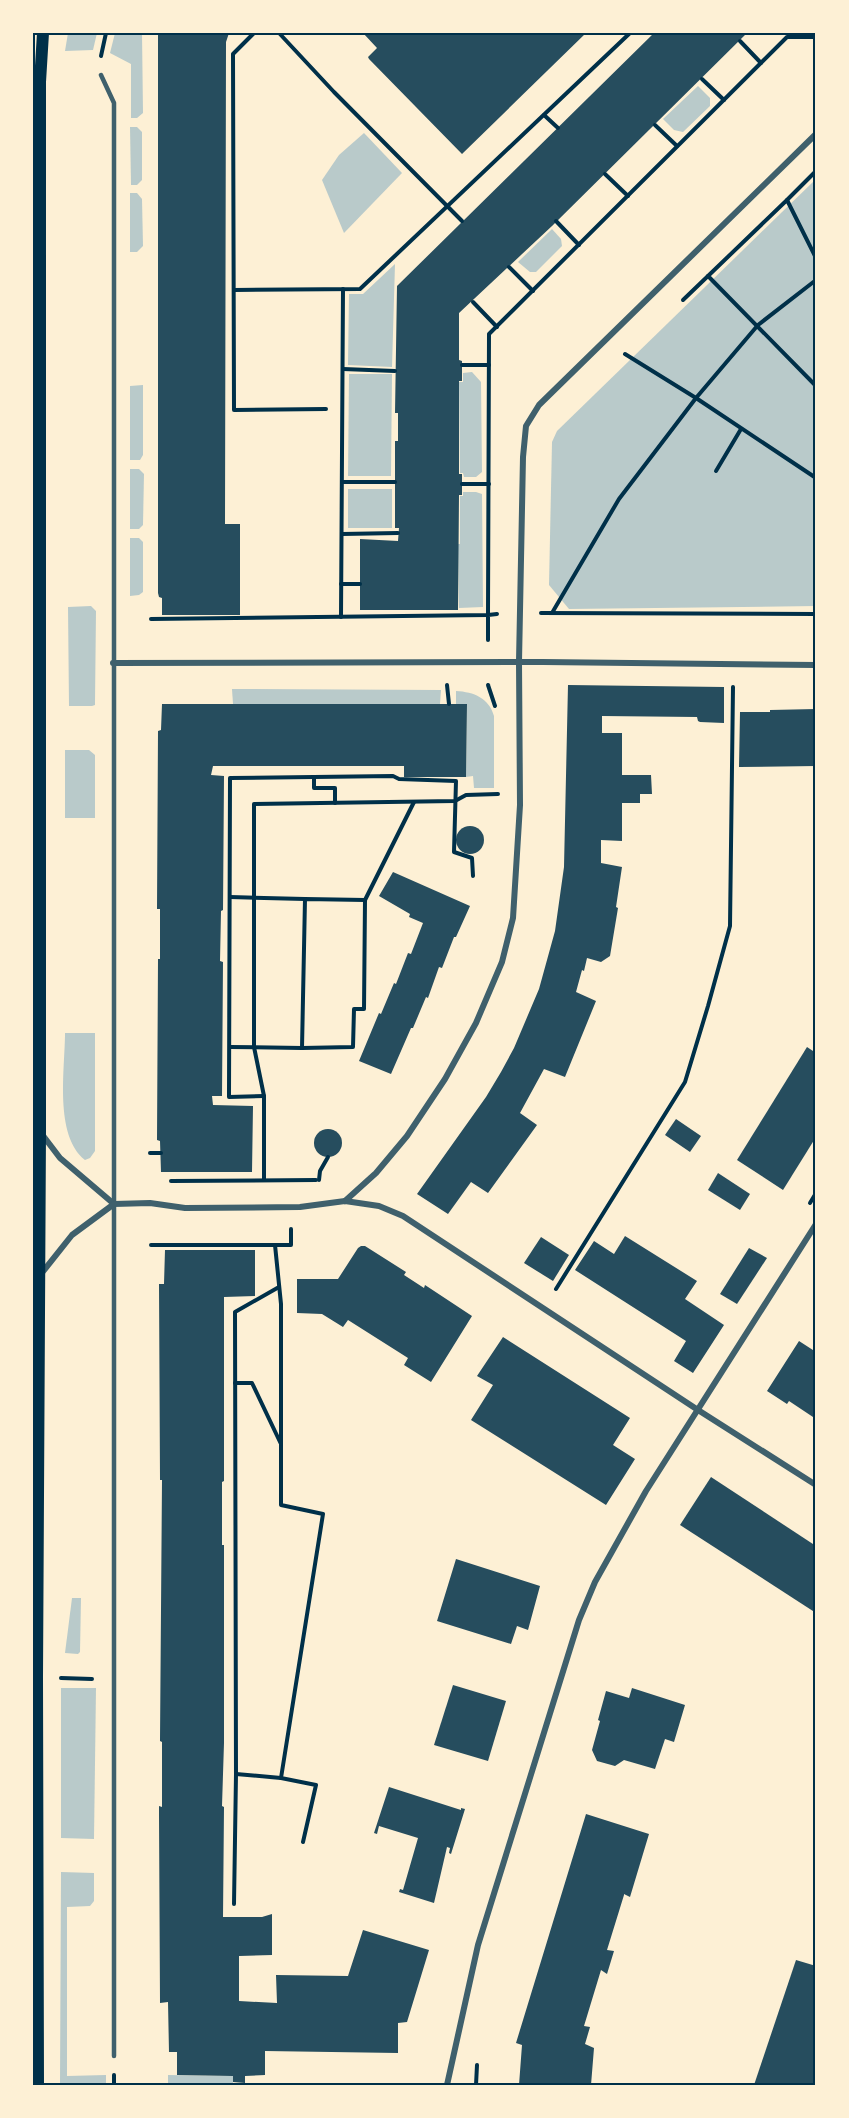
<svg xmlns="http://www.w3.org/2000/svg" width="849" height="2118" font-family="Barlow,sans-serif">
  <rect width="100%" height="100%" fill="#fdf0d5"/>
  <g fill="#b9caca">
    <path d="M68 33H97L93 50 65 51Z"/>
    <path d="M115 33H142L143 113 137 118H131V64L110 53Z"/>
    <path d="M698 86 710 98V106L683 132 674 130 663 119Z"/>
    <path d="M130 127H137L142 132V180L137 185H131Z"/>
    <path d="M364 133 402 173 344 233 322 180 339 155Z"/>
    <path d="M816 179V606L569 609 549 585 552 442 557 431Z"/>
    <path d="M130 193H137L142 199 143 246 137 252H130Z"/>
    <path d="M552 229 561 239 562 246 536 272H530L518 262Z"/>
    <path d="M395 264 392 367 348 365 349 294H363Z"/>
    <path d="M472 372 481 382 482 472 476 477H464L463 473H460L459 382H463V373Z"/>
    <path d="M349 374H392L391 476H348Z"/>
    <path d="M143 385V455L140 460H130V386Z"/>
    <path d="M130 469H139L144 474 143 525 139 529H130Z"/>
    <rect x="348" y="489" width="44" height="39"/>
    <path d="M463 492H476L482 494 483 607 459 608 458 544H460V496H463Z"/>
    <path d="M130 538H139L143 542V592L139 595 130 596Z"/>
    <path d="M91 606 96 611 95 702V705L92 706H69L68 607Z"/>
    <path d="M232 689 441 690 440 704H233Z"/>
    <path d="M456 691C474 692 489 698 494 716V788H474L473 776 466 777 467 704H456Z"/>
    <path d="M65 750H89L95 755V818H65Z"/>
    <path d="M65 1033H95V1151L90 1158 85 1160C54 1135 65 1069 65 1033Z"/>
    <path d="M72 1598H81L80 1652 78 1654 65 1653Z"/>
    <path d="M61 1688H96L94 1839 61 1838Z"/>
    <path d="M61 1872 94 1873V1901L90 1906 67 1907V2076L106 2075V2085H60Z"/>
    <path d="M168 2075 233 2076V2085H168Z"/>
  </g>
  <g fill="#264d5e">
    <path d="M158 33H229L226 42 225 524H240V615H162V598L159 597 158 593Z"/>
    <path d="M363 33H586L462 154 369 59 368 57 377 48Z"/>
    <path d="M654 33H747L552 226 459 313V360L462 361V381H459V474H462V495H459L458 610H360V539L398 541 399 528H395V441H398V413H395L397 286Z"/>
    <path d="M568 685 724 687V723L700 722 698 721 697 717 602 716V733H622V775H651L652 794H640V803H622V841L601 840V863L622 867 616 907 618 908 610 956 601 962 587 958 584 971 582 970 576 992 596 1001 565 1077 544 1069 520 1113 537 1125 488 1193 471 1182 448 1214 417 1194 486 1097 501 1072 514 1048 539 989 555 931 564 867Z"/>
    <path d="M162 704H467L466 777H404V766H213L211 775 224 776 223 910 221 911 220 961 223 962 222 1096H212L213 1105 253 1106 252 1172H161L160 1141 157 1140 158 959H160V909H157L158 731 161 730Z"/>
    <path d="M816 709V766L739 767 740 712H770V710Z"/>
    <circle cx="470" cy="840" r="14"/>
    <path d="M393 872 470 906 456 937H454L442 968 439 967 428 998 426 997 413 1028H411L391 1074 359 1061 379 1013 381 1014 394 983 396 984 408 953 411 954 423 923 409 917 410 914 379 896Z"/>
    <path d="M807 1047 816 1053V1137L783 1190 737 1160Z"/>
    <path d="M676 1119 701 1136 690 1152 665 1135Z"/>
    <circle cx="328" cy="1143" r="14"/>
    <path d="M718 1173 750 1194 740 1210 708 1190Z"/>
    <path d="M625 1236 697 1281 685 1299 724 1325 693 1373 674 1361 686 1341 575 1270 594 1241 614 1254Z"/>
    <path d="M541 1237 569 1255 553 1281 524 1263Z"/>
    <path d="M361 1246H365L406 1272 404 1275 424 1288 425 1285 472 1316 431 1382 404 1365 408 1358 348 1320 343 1327 322 1314 297 1313V1279H338L358 1248Z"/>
    <path d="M749 1248 767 1258 737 1304 720 1294Z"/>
    <path d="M165 1250H255V1296L224 1297V1481L222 1482V1545H224V1743L222 1806 224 1807 223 1917H262L272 1914V1955L239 1956V2001L277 2003 276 1975 348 1976 363 1930 429 1950 407 2022 398 2023V2053L265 2051V2075L245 2076V2083L233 2082V2076L177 2075V2052H169L168 2002 160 2003 159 1815V1806L162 1807V1742L160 1741 162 1480H160L159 1284H164Z"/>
    <path d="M503 1337 630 1418 613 1445 635 1459 606 1505 471 1420 493 1385 477 1376Z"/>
    <path d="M799 1341 816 1352V1419L789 1401 787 1404 767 1391Z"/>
    <path d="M711 1477 816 1546V1613L680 1525Z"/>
    <path d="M456 1559 540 1586 528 1630 517 1626 511 1644 437 1621Z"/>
    <path d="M453 1685 506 1701 488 1761 434 1745Z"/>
    <path d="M632 1688 685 1705 674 1742 665 1739 655 1769 624 1760 615 1766 597 1761 592 1750 600 1721 598 1720 606 1691 629 1698Z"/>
    <path d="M389 1787 461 1810V1808L465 1809 451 1854 449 1853 450 1848 447 1847 434 1903 399 1892 400 1889 403 1890 418 1838 379 1826 377 1834 374 1833Z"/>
    <path d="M586 1814 649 1834 630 1897 624 1894V1895L607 1950 614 1951 607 1974 601 1970 584 2026 590 2027 585 2044 594 2048 591 2085H519L522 2045 516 2043Z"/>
    <path d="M796 1960 816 1966V2085H754Z"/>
  </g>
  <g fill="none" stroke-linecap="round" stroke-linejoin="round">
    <g stroke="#003049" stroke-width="4">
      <path d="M254 33 233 54 234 410 326 409"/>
      <path d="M279 33 334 92 462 221"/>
      <path d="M740 41 761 63"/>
      <path d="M101 56 106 33"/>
      <path d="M702 79 724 100"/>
      <path d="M544 115 558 128"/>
      <path d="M655 125 677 146"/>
      <path d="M605 174 628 196"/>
      <path d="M787 200 816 171"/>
      <path d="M556 221 579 245"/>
      <path d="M816 258 787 200 708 276 816 386"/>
      <path d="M509 267 533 291"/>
      <path d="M234 290 360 289 630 33"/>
      <path d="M683 300 708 276"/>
      <path d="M473 302 497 327"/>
      <path d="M625 354 696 398 816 478"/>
      <path d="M462 365H489"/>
      <path d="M343 369 395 371"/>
      <path d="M716 471 741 429"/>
      <path d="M342 482H395"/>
      <path d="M462 484H489"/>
      <path d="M342 534 398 533"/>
      <path d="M341 584H360"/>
      <path d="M541 613 816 614"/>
      <path d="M552 613 619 499 696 398 758 325 816 280"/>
      <path d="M341 617 343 289"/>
      <path d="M151 619 488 615 489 334 787 37H816"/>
      <path d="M488 640V615L497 614"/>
      <path d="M447 685 449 704"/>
      <path d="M488 685 495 706"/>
      <path d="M314 777V788H335V803"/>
      <path d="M230 897 305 899"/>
      <path d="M305 899 365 900 364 1009H354L353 1047 302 1048Z"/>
      <path d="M365 900 414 802"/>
      <path d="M230 1047 302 1048"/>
      <path d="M264 1096 229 1097 230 778 393 776 399 779 456 781 454 852 472 858 473 876"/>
      <path d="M150 1153H161"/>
      <path d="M264 1180V1096L254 1047V804L455 801 466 795 498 794"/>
      <path d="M319 1180 320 1171 328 1157"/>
      <path d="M171 1181 316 1180"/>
      <path d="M810 1203 816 1193"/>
      <path d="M151 1245H291V1229"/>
      <path d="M275 1245 281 1304V1505L323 1514 281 1778 316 1785 303 1842"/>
      <path d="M556 1289 685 1082 708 1006 730 926 733 687"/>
      <path d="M235 1383H252L281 1444"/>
      <path d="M61 1678 92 1679"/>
      <path d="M236 1774 281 1778"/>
      <path d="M234 1904 236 1774 235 1312 279 1287"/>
      <path d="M114 2075V2085"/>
      <path d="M476 2085 477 2065"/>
    </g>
    <path stroke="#3f606c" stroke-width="4.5" d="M101 75 114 103V2056"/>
    <g stroke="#3f606c" stroke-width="6">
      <path d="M113 663 543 662 816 665"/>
      <path d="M41 1133 60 1158 114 1204"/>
      <path d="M345 1201 376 1173 407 1136 445 1079 476 1023 502 962 513 918 520 805 519 662 523 457 526 426 539 405 816 134"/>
      <path d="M41 1274 72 1235 114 1204 150 1203 185 1208 300 1207 345 1201 379 1206 403 1216 698 1410 816 1485"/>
      <path d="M447 2085 478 1945 579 1620 595 1582 646 1491 816 1224"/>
    </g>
    <path stroke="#003049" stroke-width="12" d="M38 2085 37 1678 40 1131V82L43 33"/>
  </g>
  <rect width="849" height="2118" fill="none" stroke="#fdf0d5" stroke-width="69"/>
  <rect x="34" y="34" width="780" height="2050" fill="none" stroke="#003049" stroke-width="2"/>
</svg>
